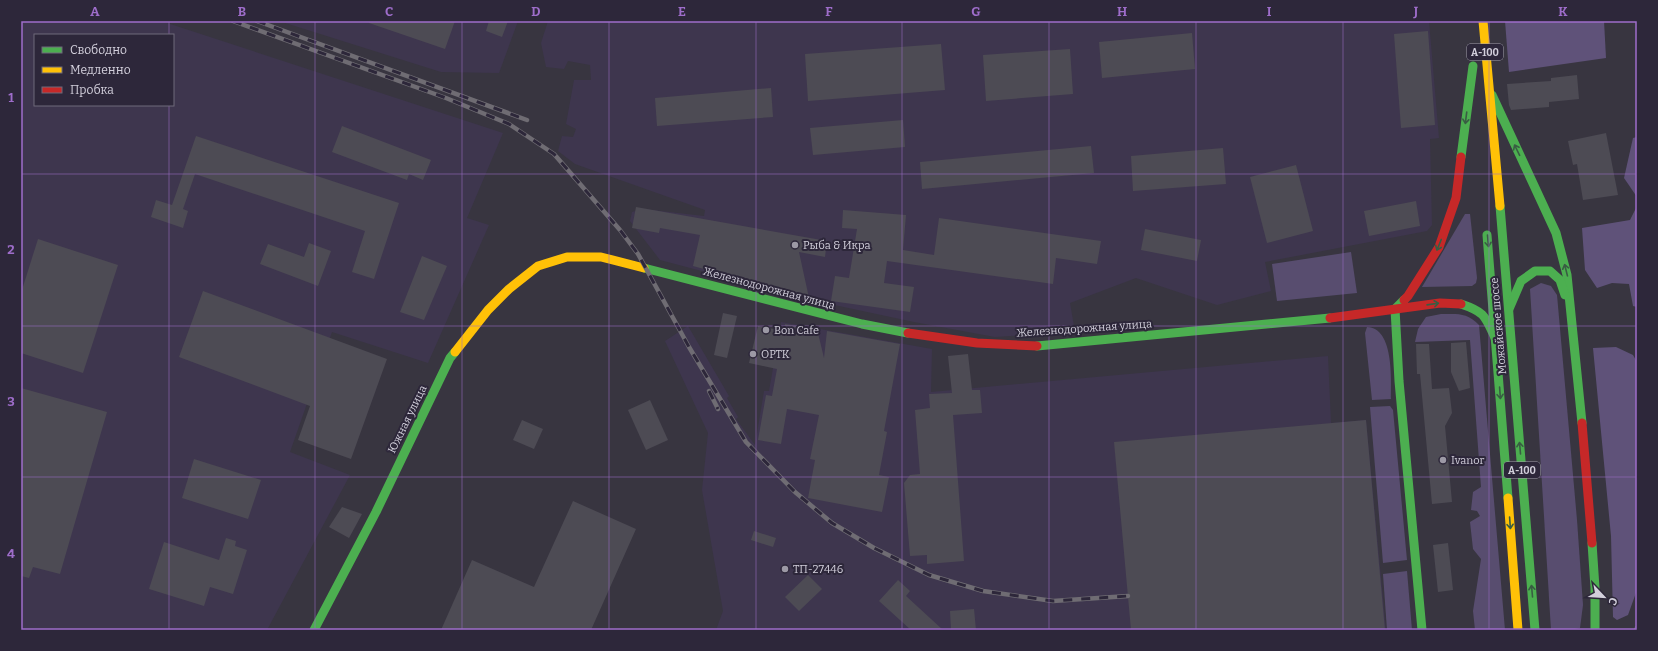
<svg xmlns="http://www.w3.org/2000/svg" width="1658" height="651" font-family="Bitter,serif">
  <rect width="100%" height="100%" fill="#383540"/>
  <g fill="#3e364e" fill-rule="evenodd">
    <path d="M21 21H161L503 133 467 218 489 225 428 363 332 332 290 452 350 475 267 630H21ZM35 35H173V105H35Z"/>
    <path d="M279 21H518L499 73 441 72Z"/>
    <path d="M548 21H1429L1439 138 1430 139 1432 225 1427 231 1265 262 1271 291 1217 305 1136 278 1070 303 1075 332 995 337 914 322 811 300 660 260 630 221 632 212 643 209 704 216 705 210 575 164 558 151 562 136 573 137 576 129 566 124 574 80H591L590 65 568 61 564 69 546 67 541 43Z"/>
    <path d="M781 322 932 349 931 392 1328 356 1331 423 1366 420 1386 630H716L723 611 702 490 708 433 665 341 688 326 729 396 727 398 738 417 736 419 755 445 764 391H769Z"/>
  </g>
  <g fill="#584d6f">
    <path d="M1465 214H1470L1477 278 1476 283 1472 286 1422 287Z"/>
    <path d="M1351 252 1357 293 1277 301 1272 264Z"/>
    <path d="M1541 283 1551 286 1557 295 1577 520 1583 605 1580 628 1570 630H1551L1530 289Z"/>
    <path d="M1441 314C1457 314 1467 312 1479 325L1505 630H1475L1473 611 1481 559 1473 549 1470 522 1480 516 1477 511 1471 510 1473 492 1481 487 1470 340 1415 342 1418 329 1426 317Z"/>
    <path d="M1367 327C1394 328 1391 379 1391 399L1372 400 1365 333Z"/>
    <path d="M1390 406 1393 410 1407 560 1383 563 1370 407Z"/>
    <path d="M1407 571 1412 630H1387L1383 574Z"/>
  </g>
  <g fill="#5f5279">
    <path d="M1505 21H1604L1606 58 1509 72Z"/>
    <path d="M1637 137V197L1624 178 1633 138Z"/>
    <path d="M1637 206V307L1633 306 1629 284 1612 283 1597 288 1585 270 1582 228 1630 220Z"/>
    <path d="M1616 347 1633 355 1637 362V590L1628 615 1617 620 1613 617 1611 536 1593 348Z"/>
  </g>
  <g fill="#4d4b54">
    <path d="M369 21H455L445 49 369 23Z"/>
    <path d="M489 21H508L502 37 486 31Z"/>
    <path d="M1428 31 1435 125 1401 128 1394 34Z"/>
    <path d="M1192 33 1195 69 1102 78 1099 42Z"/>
    <path d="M941 44 945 90 808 101 805 54Z"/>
    <path d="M1070 49 1073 94 986 101 983 55Z"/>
    <path d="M1577 75 1579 99 1549 102V107L1511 110 1509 105 1507 84 1551 81V78Z"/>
    <path d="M771 88 773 117 657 126 655 98Z"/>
    <path d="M903 120 905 147 813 155 810 128Z"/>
    <path d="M342 126 431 160 423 180 409 174 407 180 332 152Z"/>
    <path d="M1606 133 1618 195 1583 200 1577 164 1573 165 1568 141Z"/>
    <path d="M196 136 399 203 374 279 352 272 365 231 195 174 183 209 188 211 183 228 151 217 156 200 172 205Z"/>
    <path d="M1091 146 1094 173 922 189 920 162Z"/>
    <path d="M1223 148 1226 184 1133 191 1131 156Z"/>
    <path d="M1296 165 1313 231 1267 243 1250 177Z"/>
    <path d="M1416 201 1420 226 1369 236 1364 211Z"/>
    <path d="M636 207 827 241 825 257 799 252 809 298 693 266 700 235 660 228 659 233 632 228Z"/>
    <path d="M843 210 906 215 903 250 934 255 939 218 1101 241 1097 264 1056 258 1053 284 887 261 884 283 914 287 910 312 831 301 835 276 849 278 857 229 842 228Z"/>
    <path d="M1145 229 1201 240 1197 261 1141 250Z"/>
    <path d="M38 239 118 265 83 373 21 353V293Z"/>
    <path d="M309 243 331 251 318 286 260 264 268 244 304 257Z"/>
    <path d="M422 256 447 266 424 320 400 312Z"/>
    <path d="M203 291 387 359 351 459 298 440 310 406 179 357Z"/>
    <path d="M723 313 737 316 727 358 714 355Z"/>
    <path d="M785 324 817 329 824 358 827 331 900 344 884 431 887 432 879 475 889 477 882 512 808 498 815 460 810 459 819 415 787 409 781 444 758 440 766 395 772 396 777 369 749 363 758 326 784 331Z"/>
    <path d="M1466 342 1470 388 1459 391 1451 372V343Z"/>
    <path d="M1416 344H1429L1432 389 1449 388 1452 413 1445 426 1452 502 1432 504 1420 374H1417Z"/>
    <path d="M968 354 972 390H980L982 413 953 415 964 561 927 564V555L910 556 904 483 910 475 920 474 915 410 930 408 929 394 952 393 948 356Z"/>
    <path d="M21 388 107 412 60 574 33 567 29 578 21 576Z"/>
    <path d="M650 400 668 440 646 450 628 410Z"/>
    <path d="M522 420 543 429 534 449 513 440Z"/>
    <path d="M1366 420 1385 630H1131L1114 442Z"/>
    <path d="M194 459 261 480 248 519 182 498Z"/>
    <path d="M573 501 636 529 591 630H441L472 560 534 587Z"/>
    <path d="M342 507 362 514 349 538 329 527Z"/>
    <path d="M754 531 776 538 773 547 751 540Z"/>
    <path d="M226 538 236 541 235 546 247 550 233 594 210 587 204 606 149 589 164 542 219 560Z"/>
    <path d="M1448 543 1453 590 1438 592 1433 545Z"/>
    <path d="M808 575 822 589 799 611 785 597Z"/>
    <path d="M898 580 910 591 906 596 943 630H911L879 601Z"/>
    <path d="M974 609 976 630H951L950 611Z"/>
  </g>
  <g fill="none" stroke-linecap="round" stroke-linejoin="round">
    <g stroke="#4caf50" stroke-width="9">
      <path d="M1492 95 1556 233 1567 275 1582 423"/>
      <path d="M1461 157 1473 66"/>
      <path d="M1500 206 1535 630"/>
      <path d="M1487 235 1508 498"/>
      <path d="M644 268 862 324 908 333"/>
      <path d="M1404 300 1395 309 1399 381 1422 630"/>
      <path d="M1461 304C1485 312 1485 316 1495 338"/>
      <path d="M1509 309 1521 281 1535 271H1550L1560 280 1565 295"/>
      <path d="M1037 346 1330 318"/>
      <path d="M1592 543 1595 588V630"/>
      <path d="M314 630 376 512 450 358 455 352"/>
    </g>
    <g stroke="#ffc107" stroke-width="9">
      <path d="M1483 21 1500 206"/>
      <path d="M455 352 488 310 509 289 538 266 567 257H601L644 268"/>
      <path d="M1508 498 1518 630"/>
    </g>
    <g stroke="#c62828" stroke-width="9">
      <path d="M1404 300 1408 296 1439 247 1456 198 1461 157"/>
      <path d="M1330 318 1440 303 1461 304"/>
      <path d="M908 333 977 343 1037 346"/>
      <path d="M1582 423 1592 543"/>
    </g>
    <defs>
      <g id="rail">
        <path d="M233 21 446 98 509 124 554 154 620 230 638 254 689 347 746 442 795 492 832 523 874 548 929 575 983 591 1053 601 1128 596"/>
        <path d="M257 21 527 120"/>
        <path d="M709 391 718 409"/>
        <path d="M1636 630 1637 628"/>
      </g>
    </defs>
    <use href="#rail" stroke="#6f6c73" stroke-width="4.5"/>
    <use href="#rail" stroke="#2d273a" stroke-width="3" stroke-dasharray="9" stroke-linecap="butt"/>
  </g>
  <defs><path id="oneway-shaft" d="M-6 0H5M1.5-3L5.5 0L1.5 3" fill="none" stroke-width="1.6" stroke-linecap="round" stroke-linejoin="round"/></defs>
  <g stroke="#395d43">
    <use href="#oneway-shaft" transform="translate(1466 118) rotate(97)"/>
    <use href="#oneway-shaft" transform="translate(1517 150) rotate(-116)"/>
    <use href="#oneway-shaft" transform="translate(1488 241) rotate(85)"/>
    <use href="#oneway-shaft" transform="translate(1439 245) rotate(112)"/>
    <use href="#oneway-shaft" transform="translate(1566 270) rotate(-104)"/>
    <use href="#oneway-shaft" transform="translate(1433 304) rotate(-8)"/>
    <use href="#oneway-shaft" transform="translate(1500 393) rotate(86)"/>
    <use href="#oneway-shaft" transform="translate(1520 448) rotate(-95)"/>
    <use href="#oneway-shaft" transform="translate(1510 523) rotate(86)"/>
    <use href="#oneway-shaft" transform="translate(1532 591) rotate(-95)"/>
  </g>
  <path fill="none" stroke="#9e6dca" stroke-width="1" stroke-opacity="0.55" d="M169 21V35M315 21V630M462 21V630M609 21V630M756 21V630M902 21V630M1049 21V630M1196 21V630M1343 21V630M1489 21V630M169 105V630M21 174H1637M21 326H1637M21 477H1637"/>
  <g fill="#9c99a5" stroke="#2d273a" stroke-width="1.5">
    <circle cx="795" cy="245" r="4"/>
    <circle cx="766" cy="330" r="4"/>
    <circle cx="753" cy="354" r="4"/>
    <circle cx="1443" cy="460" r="4"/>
    <circle cx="785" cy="569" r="4"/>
  </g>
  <g text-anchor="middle" stroke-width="4" stroke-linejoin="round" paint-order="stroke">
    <g fill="#2d273a" stroke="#a09dab" stroke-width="1">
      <rect x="1467" y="44" width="36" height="16" rx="3"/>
      <rect x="1504" y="462" width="36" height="16" rx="3"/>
    </g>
    <g font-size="10" font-weight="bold" fill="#d2cfdb">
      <text x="1485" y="56">А-100</text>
      <text x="1522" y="474">А-100</text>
    </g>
    <g font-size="11" fill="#d2cfdb" stroke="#2d273a" text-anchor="start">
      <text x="803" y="249">Рыба &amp; Икра</text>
      <text x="774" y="334">Bon Cafe</text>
      <text x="761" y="358">ОРТК</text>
      <text x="1451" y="464">Ivanor</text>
      <text x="793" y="573">ТП-27446</text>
    </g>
    <g font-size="11" fill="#d2cfdb" stroke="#2d273a">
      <text transform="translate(769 288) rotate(15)" y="4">Железнодорожная улица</text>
      <text transform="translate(1498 326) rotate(-95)" y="4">Можайское шоссе</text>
      <text transform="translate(1084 328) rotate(-4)" y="4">Железнодорожная улица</text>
      <text transform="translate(407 419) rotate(-64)" y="4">Южная улица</text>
    </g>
  </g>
  <rect width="1658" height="651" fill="none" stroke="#2d273a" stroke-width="44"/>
  <rect x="34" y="34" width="140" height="72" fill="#2d273a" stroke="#6f6a7a"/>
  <rect x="42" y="47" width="20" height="6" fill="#4caf50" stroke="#6f6a7a"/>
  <text x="70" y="54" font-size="12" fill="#d2cfdb">Свободно</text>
  <rect x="42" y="67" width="20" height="6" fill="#ffc107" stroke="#6f6a7a"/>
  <text x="70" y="74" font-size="12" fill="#d2cfdb">Медленно</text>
  <rect x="42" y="87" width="20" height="6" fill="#c62828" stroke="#6f6a7a"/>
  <text x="70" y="94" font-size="12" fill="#d2cfdb">Пробка</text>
  <g transform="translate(1604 597) rotate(115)" stroke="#2d273a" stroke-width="3" paint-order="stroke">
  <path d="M0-3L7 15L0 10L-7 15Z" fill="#d2cfdb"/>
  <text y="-6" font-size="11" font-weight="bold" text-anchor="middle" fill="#d2cfdb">С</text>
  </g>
  <rect x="22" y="22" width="1614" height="607" fill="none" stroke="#9e6dca" stroke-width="1.5"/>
  <g font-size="13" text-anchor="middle" font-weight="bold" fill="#9e6dca">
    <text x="95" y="16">A</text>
    <text x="242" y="16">B</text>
    <text x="389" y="16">C</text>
    <text x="536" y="16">D</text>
    <text x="682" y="16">E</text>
    <text x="829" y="16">F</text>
    <text x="976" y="16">G</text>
    <text x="1122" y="16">H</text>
    <text x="1269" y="16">I</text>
    <text x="1416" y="16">J</text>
    <text x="1563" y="16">K</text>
    <text x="11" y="102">1</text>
    <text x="11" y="254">2</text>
    <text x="11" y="406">3</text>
    <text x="11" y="558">4</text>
  </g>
</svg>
